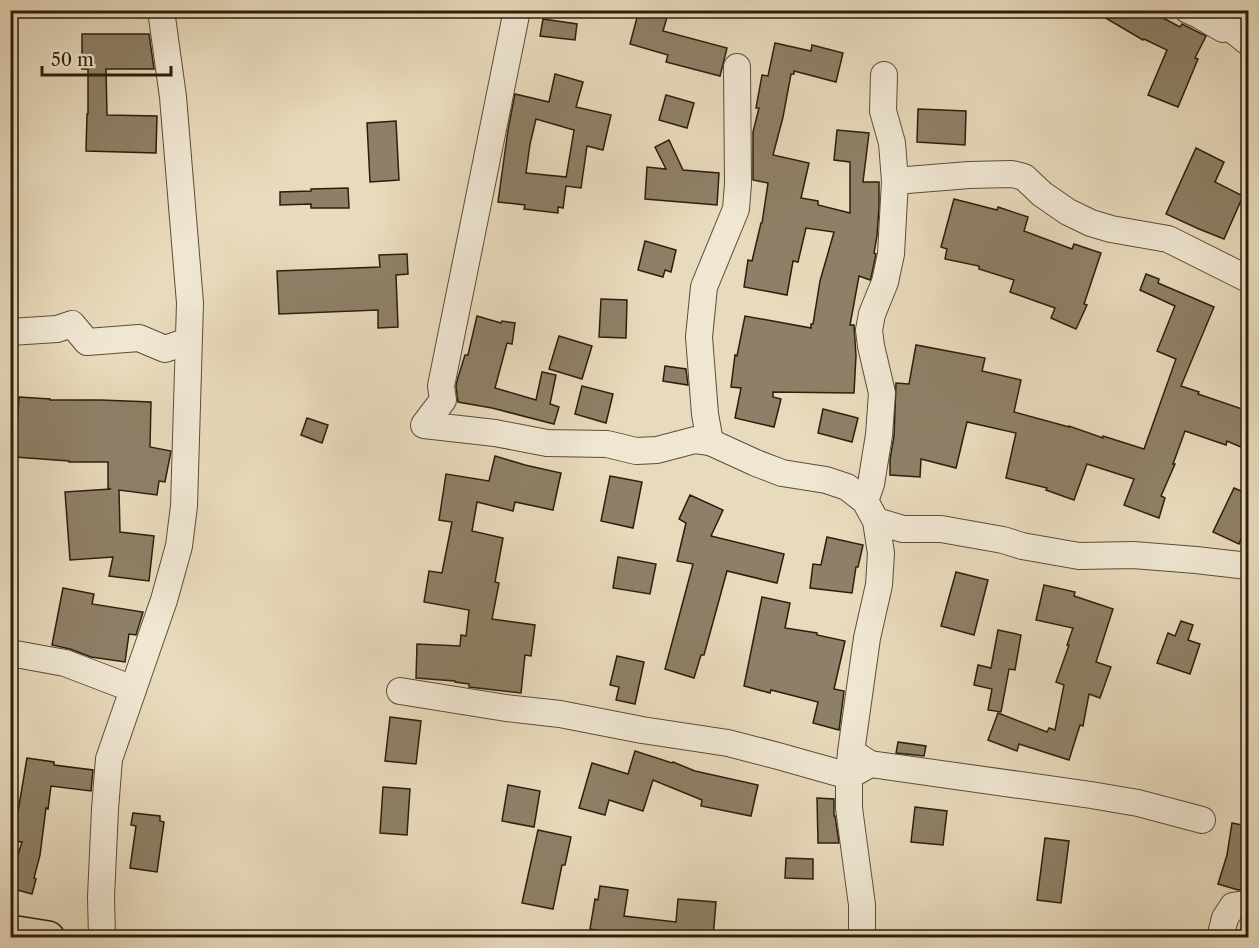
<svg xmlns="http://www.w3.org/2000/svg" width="1259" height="948" font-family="'Libre Caslon Text',serif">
  <rect width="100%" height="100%" fill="#e8dabc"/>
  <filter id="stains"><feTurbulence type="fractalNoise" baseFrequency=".00333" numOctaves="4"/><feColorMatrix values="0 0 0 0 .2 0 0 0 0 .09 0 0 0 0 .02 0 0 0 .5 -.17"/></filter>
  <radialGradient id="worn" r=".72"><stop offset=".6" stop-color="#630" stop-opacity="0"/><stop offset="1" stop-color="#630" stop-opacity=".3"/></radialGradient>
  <g fill="#8e8068" stroke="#2d1e0c" stroke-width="1.5" fill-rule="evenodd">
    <path d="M639 10H669L663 31 727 48 720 76 666 62 668 55 630 44Z"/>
    <path d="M1092 10H1148L1180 27 1182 24 1206 36 1195 58 1198 59 1178 107 1148 95 1167 50 1144 39 1143 40Z"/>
    <path d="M543 19 577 24 575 40 540 36Z"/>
    <path d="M82 34H149L154 69H106L107 115 157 116 156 153 86 151 87 114H88V69H82Z"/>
    <path d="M775 43 811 51 812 45 843 53 836 82 794 71V74H791L783 117 773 155 809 163 801 198 818 201V205L850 213V162L834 160 837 130 869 133 863 182H879V207L877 236 874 253 876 254 871 278 870 280 859 276 850 325H854L856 356 854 393 773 392V397L781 399 774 427 735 418 741 388 731 387 735 355 737 356 745 316 811 328V324H813L820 281 834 232 806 228 798 262 793 261 787 295 744 287 748 260 752 261 761 223H762L768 183 753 180V132L759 108H756L762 75 768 76Z"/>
    <path d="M555 74 583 82 576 107 611 115 603 150 587 146 581 188 566 186 563 208 558 207V213L524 209 525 205 498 202 508 130 515 94 549 102ZM536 119 574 130 566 178V177L526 173 530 144Z"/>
    <path d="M666 95 694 103 687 128 659 120Z"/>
    <path d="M918 109 966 111 965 145 917 142Z"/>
    <path d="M396 121 399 180 370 182 367 123Z"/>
    <path d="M669 140 683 170 719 173 717 205 645 199 647 167 666 169 655 147Z"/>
    <path d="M1196 148 1224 162 1215 182 1243 196 1224 239 1199 229 1166 214Z"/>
    <path d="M348 188 349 208H311V204L280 205V192L311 191V189Z"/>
    <path d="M954 199 997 210 998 207 1028 217 1024 231 1072 249 1074 244 1101 253 1084 304 1087 305 1076 329 1051 318 1055 308 1010 292 1014 280 979 269V266L945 259 947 249 941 247Z"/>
    <path d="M645 241 676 250 671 272 665 270 663 277 638 270Z"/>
    <path d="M407 254 408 274 396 275 398 327 378 328V310L279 314 277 271 380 267 379 255Z"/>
    <path d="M1146 274 1159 279 1158 283 1214 307 1181 386 1199 392 1198 394 1248 411V450L1227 441 1226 445 1185 431 1173 464H1175L1161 496 1165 498 1159 518 1124 505 1134 479 1087 464 1074 500 1046 490 1047 488 1006 478 1016 433 967 422 956 468 921 459 920 477 890 475V460L894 436 896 383 909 384 916 345 985 358 982 371 1021 380 1014 412 1069 427V426L1103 438V436L1144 449 1176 359 1157 351 1175 306 1140 290Z"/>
    <path d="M601 299 627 300 626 338 599 337Z"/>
    <path d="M477 316 501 323 502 321 515 323 512 344 507 343 495 388 536 400 542 372 556 375 550 404 559 407 554 424 492 408 458 402 456 386 457 381 465 355H468Z"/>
    <path d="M559 336 592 346 582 379 549 369Z"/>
    <path d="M665 366 686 369 688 385 663 381Z"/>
    <path d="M582 386 613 394 606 423 575 414Z"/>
    <path d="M19 397 50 399V400H101L151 402 150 447 171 451 165 482 159 481 157 495 119 490 120 532 154 536 149 581 109 576 113 557 70 560 65 492 111 489 108 488V462H69V461L15 457Z"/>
    <path d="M823 409 858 418 852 442 818 433Z"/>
    <path d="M307 418 328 425 322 443 301 435Z"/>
    <path d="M495 456 525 465 561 473 553 510 515 502 513 511 477 502 472 531 503 538 495 582 499 583 492 619 535 625 531 656 525 655 521 693 469 687V684L455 682V681L416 678 417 644 460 646 461 635 466 636 469 610 424 602 429 571 442 573 452 522 439 520 446 474 489 481Z"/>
    <path d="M610 476 642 482 633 528 601 521Z"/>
    <path d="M1234 488 1248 494V522L1239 544 1213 532Z"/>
    <path d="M690 495 723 510 711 536 784 554 777 583 727 571 704 655H701L694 678 665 669 693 564 677 561 686 523 679 519Z"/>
    <path d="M827 537 863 545 858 567H856L852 593 810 588 813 564 821 565Z"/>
    <path d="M618 557 656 564 650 594 613 588Z"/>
    <path d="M956 572 988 580 974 635 941 626Z"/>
    <path d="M1044 585 1075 592 1074 596 1113 609 1096 662 1111 667 1100 698 1089 694 1083 726 1080 725 1069 760 1019 744 1017 751 988 740 998 713 1047 732 1049 728 1055 730 1064 685 1056 682 1069 645H1067L1073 628 1036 620Z"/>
    <path d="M63 588 94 594 92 604 143 612 136 635 129 634 125 662 91 657 70 649 52 645Z"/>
    <path d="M762 597 790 603 785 628 817 633V635L845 641 834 689 844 691 839 730 813 723 818 702 771 690 770 693 744 686Z"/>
    <path d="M1181 621 1193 625 1188 640 1200 644 1190 674 1157 663 1168 633 1175 636Z"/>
    <path d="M998 630 1021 635 1015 670 1009 669 1001 712 988 710 992 689 974 685 978 665 991 668Z"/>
    <path d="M617 656 644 662 635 704 616 700 619 687 610 685Z"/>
    <path d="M390 717 421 721 416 764 385 761Z"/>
    <path d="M898 742 926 746 924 756 896 753Z"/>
    <path d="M635 751 672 763 673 762 695 771 758 785 751 816 701 806 702 800 653 780 643 811 609 800 605 815 579 808 592 763 628 774Z"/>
    <path d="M27 758 54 762V765L93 770 91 791 51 786 48 809 46 808 40 855 34 878 36 879 32 894 10 888V880L22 842 13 841Z"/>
    <path d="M508 785 540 791 534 827 502 821Z"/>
    <path d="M383 787 410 789 407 835 380 833Z"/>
    <path d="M817 798 834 799V816H835L839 843H818Z"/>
    <path d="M915 807 947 811 943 845 911 842Z"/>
    <path d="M133 813 160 816V821L164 822 157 872 130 868 136 826 131 825Z"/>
    <path d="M1232 823 1248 826V889L1238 890 1218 884 1227 855Z"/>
    <path d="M538 830 571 837 565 865H562L553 909 522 903Z"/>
    <path d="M1045 838 1069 841 1061 903 1037 900Z"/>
    <path d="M786 858 813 859V879L785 878Z"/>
    <path d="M600 886 628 890 624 916 676 922 678 899 716 902 713 938H632L601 933 602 931 590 929 595 899 598 900Z"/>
  </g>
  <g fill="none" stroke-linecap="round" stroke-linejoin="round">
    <defs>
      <g id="minor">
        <path d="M517 10 441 386 443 400 424 425 495 433 547 443 607 444 636 451 657 450 695 440 710 442 756 463 782 473 826 480 847 487 865 501 876 521 881 553 879 585 867 638 851 752 849 776V808L862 905V938"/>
        <path d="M1188 10 1199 15 1223 29 1229 27 1248 42"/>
        <path d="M895 181 969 175 1012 174 1024 177 1042 194 1068 212 1091 223 1111 229 1168 239 1248 279"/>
        <path d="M10 332 57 329 72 324 87 342 139 338 165 349 188 341"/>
        <path d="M710 442 705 414 699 337 704 287 736 209 738 184 737 67"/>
        <path d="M865 501 871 484 879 435 882 393 871 346 869 330 872 314 885 282 891 254 895 181 892 143 883 111 884 75"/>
        <path d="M876 521 903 529H941L1003 540 1022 546 1079 556 1133 555 1196 560 1248 566"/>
        <path d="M10 653 65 663 133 689"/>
        <path d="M400 691 506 708 560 714 642 730 728 743 778 756 849 776 870 764"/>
        <path d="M856 755 870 764 1091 795 1138 803 1202 820"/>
        <path d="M102 938 101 897 105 809 109 759 164 600 179 546 184 506 190 303 173 97 161 10"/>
        <path d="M1220 938 1225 918 1233 906 1248 904"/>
      </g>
      <path id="highway" d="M10 932 48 938"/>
    </defs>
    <use href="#minor" stroke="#5c4d38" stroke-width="28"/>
    <use href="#highway" stroke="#2d1e0c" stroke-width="36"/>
    <use href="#minor" stroke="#f0e7d3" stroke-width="26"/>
    <use href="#highway" stroke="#e8dabc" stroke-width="33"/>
  </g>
  <rect width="1259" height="948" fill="none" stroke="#e8dabc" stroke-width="36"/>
  <rect x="12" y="12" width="1235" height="924" fill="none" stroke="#2d1e0c" stroke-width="3"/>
  <rect x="18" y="18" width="1223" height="912" fill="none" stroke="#2d1e0c" stroke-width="1.5"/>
  <path d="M42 66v9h129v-9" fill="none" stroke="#2d1e0c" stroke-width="3"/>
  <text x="51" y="66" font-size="18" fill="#2d1e0c" stroke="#f0e7d3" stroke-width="4.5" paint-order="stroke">50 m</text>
  <rect width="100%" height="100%" filter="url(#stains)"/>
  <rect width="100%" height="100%" fill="url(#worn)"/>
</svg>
